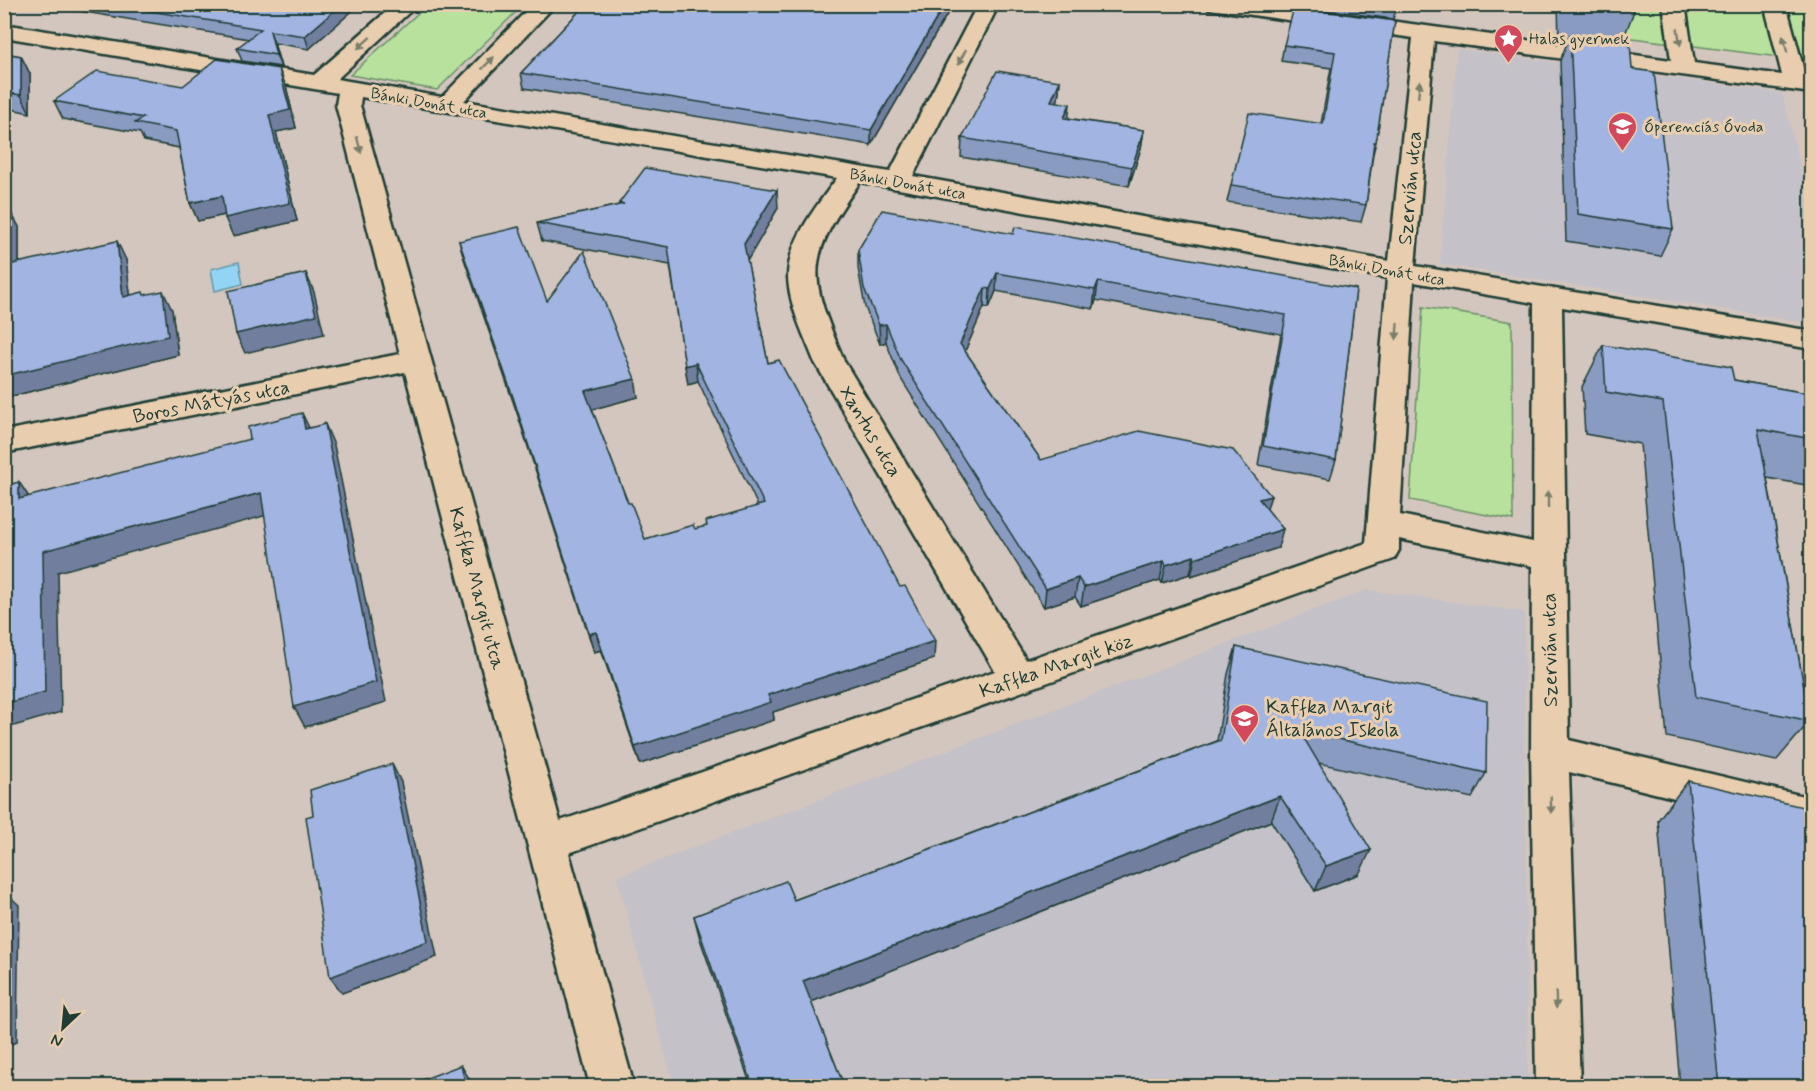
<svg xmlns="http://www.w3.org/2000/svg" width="1816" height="1091" font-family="Mynerve,sans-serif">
  <rect width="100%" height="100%" fill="#d3c6be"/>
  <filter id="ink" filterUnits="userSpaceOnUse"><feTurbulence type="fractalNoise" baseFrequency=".0167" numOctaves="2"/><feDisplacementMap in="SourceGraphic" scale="12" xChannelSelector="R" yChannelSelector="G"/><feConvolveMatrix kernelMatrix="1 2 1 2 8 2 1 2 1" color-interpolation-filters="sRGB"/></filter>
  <g filter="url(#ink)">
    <g fill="#c4c1c9">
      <path d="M1457 49 1782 93 1811 211V323L1440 264Z"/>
      <path d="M1367 590 1524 612 1528 1086H674L617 877Z"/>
    </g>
    <g fill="#b7e19d" stroke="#6b8f68" stroke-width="1.5">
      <path d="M427 5H523L437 90 350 75Z"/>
      <path d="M1615 5H1811V61L1617 36Z"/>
      <path d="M1423 307 1512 322 1513 520 1410 500Z"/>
    </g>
    <path fill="#93d4f5" stroke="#6598a8" stroke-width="1.5" d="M239 262 243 284 215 291 211 269Z"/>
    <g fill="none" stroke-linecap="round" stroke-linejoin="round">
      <defs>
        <path id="minor" d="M395 4H418L337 79 442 97 533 4H556L464 101 890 172 978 4H999L913 176 1389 261 1413 38 1217 10 1209 9 1207 4H1267L1671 60 1663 4H1685L1694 63 1782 75 1764 4H1786L1806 78 1812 79V93L1434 41 1415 266 1812 331V349L1562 307 1569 740 1812 798V832L1569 772 1580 1086H1536L1531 751 1532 566 1399 539V550L1394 559 569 853 634 1086H590L405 372 4 453V431L400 354 336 105 338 93 4 37V24L314 75ZM361 97 837 178C817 206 788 240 788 277 789 306 804 335 814 361L995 671 560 821 360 105ZM860 182 1387 278 1366 543 1026 660 844 361C808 274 804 261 860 182ZM1414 282 1534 303 1533 542 1400 515Z"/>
      </defs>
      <use href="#minor" stroke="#1f3d34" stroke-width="5"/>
      <use href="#minor" fill="#e8ceaf" fill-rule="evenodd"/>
    </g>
    <g fill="#8a9bc2" stroke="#1f3d34" stroke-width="1.5">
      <path d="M36 4H360L309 49 274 43 281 67 242 61 237 48 249 39Z"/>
      <path d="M586 4H953L871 145 524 88 521 73Z"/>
      <path d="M1295 4H1398L1393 19 1295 6Z"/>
      <path d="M1558 4H1634V11L1622 42 1632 69 1673 229 1660 256 1566 241 1560 61 1567 43 1559 42Z"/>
      <path d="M1395 21 1376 142 1373 154 1366 205 1361 222 1227 202 1231 185 1321 124 1331 68 1281 61 1284 45Z"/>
      <path d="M4 53 21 56 30 74V113L7 108 9 209 19 227V262L126 260 130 295H145L172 310 178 355 4 398Z"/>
      <path d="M1060 81 1058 99 1057 102 1068 118 1144 130 1141 148 1129 186 961 157 962 138Z"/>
      <path d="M183 86H286L296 128 276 132 297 221 233 236 225 215 198 221 190 203 179 148 144 141 140 133 63 119 54 101Z"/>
      <path d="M619 203 778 208 747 260 768 363 934 659 773 712 774 720 640 764 601 650 594 652 518 416 464 259 459 241 547 301 638 397 592 409 628 503 645 539 695 529 707 526 758 506 698 381 688 384 670 265 542 241 537 223 619 205Z"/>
      <path d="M1013 234 1356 289 1336 460 1330 479 1258 465 1281 334 1096 300 1093 309 996 291 989 308 984 307 965 351 1041 460 1267 509 1278 548 1191 576 1190 574 1162 583 1160 580 1081 606 1075 597 1044 607 901 379 886 342 880 344 865 307 858 268V250Z"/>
      <path d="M1603 345 1734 380 1812 394V486L1767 478 1810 721 1776 761 1667 737 1640 444 1585 434 1582 387Z"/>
      <path d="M1236 647 1486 773 1472 798 1319 763 1359 874 1315 891 1271 821 811 1002 844 1086H751L700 939 694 916 794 900 1217 741 1228 674Z"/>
      <path d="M1688 781 1812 1086H1680L1658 820Z"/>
    </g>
    <g fill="#717e9e" stroke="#1f3d34" stroke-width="1.5">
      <path d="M342 4H360L309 49 305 36Z"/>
      <path d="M945 4H953L871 145V130Z"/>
      <path d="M270 31 274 43 281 67 276 55Z"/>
      <path d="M21 56 30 74V113L21 95Z"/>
      <path d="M279 69 286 86 296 128 276 132 297 221 233 236 225 218 269 115Z"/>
      <path d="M1060 81 1058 99 1049 120 1051 101Z"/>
      <path d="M4 104 7 108 9 209 19 227V284L8 265 4 221Z"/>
      <path d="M1070 104 1068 123 1064 118Z"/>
      <path d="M1144 130 1141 148 1129 186 1132 167Z"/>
      <path d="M777 190 778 208 746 263 744 244Z"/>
      <path d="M222 196 229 214 198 221 190 203Z"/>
      <path d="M117 241 126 260 133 316 123 297Z"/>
      <path d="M306 273 314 292 324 334 245 353 236 334Z"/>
      <path d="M997 273 996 291 989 308 990 289Z"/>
      <path d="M1098 282 1096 300 1093 309 1095 290Z"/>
      <path d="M985 288 984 307 960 363V344Z"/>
      <path d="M163 291 172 310 178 355 4 398V376Z"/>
      <path d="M886 324V342L880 344 879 325Z"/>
      <path d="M696 363 698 381 688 384 685 366Z"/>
      <path d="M635 379 638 397 590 410 585 391Z"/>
      <path d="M302 413 312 434 305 429Z"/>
      <path d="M325 424 334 445 386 702 305 727 294 707Z"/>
      <path d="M19 482 33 503 19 499Z"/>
      <path d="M261 493 271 514 58 572 61 712 4 729V704L43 551Z"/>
      <path d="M1271 496 1265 514 1259 499Z"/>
      <path d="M1283 529 1278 548 1191 576 1195 558Z"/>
      <path d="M1194 556 1190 574 1162 583 1166 565Z"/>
      <path d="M1164 561 1160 580 1081 606 1084 587Z"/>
      <path d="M1078 578 1075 597 1044 607 1046 589Z"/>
      <path d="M596 632 601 650 594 652 589 634Z"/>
      <path d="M935 641 934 659 773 712 774 720 640 764 635 747 768 695Z"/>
      <path d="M392 764 401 782 437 957 342 993 330 977Z"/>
      <path d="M1280 796 1271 821 806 1004 803 981Z"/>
      <path d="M1371 850 1359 874 1315 891 1326 866Z"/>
      <path d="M4 891 19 905 17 1042 4 1046Z"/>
      <path d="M461 1065 470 1080 472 1086H466Z"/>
    </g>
    <g fill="#a1b4e2" stroke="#1f3d34" stroke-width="1.5">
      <path d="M107 4H342L305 36 270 31 276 55 237 48 261 29Z"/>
      <path d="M586 4H945L871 130 521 73Z"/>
      <path d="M1584 4H1634V11Z"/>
      <path d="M1294 7 1395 21 1376 142H1374L1366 205 1231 185 1249 113 1323 124 1335 52 1284 45Z"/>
      <path d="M1570 35 1630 43 1632 69 1654 72 1673 229 1578 214Z"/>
      <path d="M4 53 21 56V95L4 92Z"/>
      <path d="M217 59 279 69 290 110 269 115 290 203 225 218 222 196 190 203 176 131 135 123 143 118 54 101 97 71 183 86Z"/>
      <path d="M997 71 1060 81 1051 101 1070 104 1064 118 1144 130 1132 167 962 138Z"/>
      <path d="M645 168 777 190 744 244 768 363 779 360 900 587 905 586 935 641 768 695 771 702 635 747 596 632 589 634 513 397 459 241 519 227 547 301 584 251 635 379 585 391 628 503H631L645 539 693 525 695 529 707 526 706 521 764 504 696 363 685 366 668 247 537 223 624 204 619 203Z"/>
      <path d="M9 208 8 265 117 241 123 297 143 292 144 295 163 291 168 336 4 376V209Z"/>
      <path d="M882 210 1013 234 1015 227 1356 289 1336 460 1263 446 1286 315 1098 282 1095 290 997 273 990 289 985 288 960 344 1041 460 1139 431 1233 450 1271 496 1259 499 1283 529 1195 558 1194 556 1166 565 1164 561 1084 587 1078 578 1046 589 901 360 886 324 879 325 864 288 858 250Z"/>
      <path d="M306 273 316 315 236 334 228 291Z"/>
      <path d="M1603 345 1731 367 1734 380 1812 394V439L1758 429 1810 721 1696 697 1663 402 1606 392Z"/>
      <path d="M302 413 305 429 325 424 376 682 294 707 261 493 43 551 45 692 4 704V486L19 482V499L250 439 248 427Z"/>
      <path d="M1236 647 1487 701 1486 773 1299 730 1371 850 1326 866 1280 796 803 981 844 1086H753L694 916 786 881 794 900 1221 740Z"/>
      <path d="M392 764 428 941 330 977 306 817 313 815 310 790Z"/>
      <path d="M1688 781 1812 809V1086H1719Z"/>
      <path d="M461 1065 466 1086H406Z"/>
    </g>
    <defs><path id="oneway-solid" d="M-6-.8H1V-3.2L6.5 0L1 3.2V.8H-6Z" transform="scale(1.5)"/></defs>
    <g fill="#797e6b">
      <use href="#oneway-solid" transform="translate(1679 37) rotate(81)"/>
      <use href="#oneway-solid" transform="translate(364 43) rotate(138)"/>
      <use href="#oneway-solid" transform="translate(1785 44) rotate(-105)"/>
      <use href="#oneway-solid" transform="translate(962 57) rotate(117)"/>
      <use href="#oneway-solid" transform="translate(488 63) rotate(-45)"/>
      <use href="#oneway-solid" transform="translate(1419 89) rotate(-85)"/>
      <use href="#oneway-solid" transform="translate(359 145) rotate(75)"/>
      <use href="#oneway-solid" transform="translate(1397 331) rotate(94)"/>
      <use href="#oneway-solid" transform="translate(1548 499) rotate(-90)"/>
      <use href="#oneway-solid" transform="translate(1551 805) rotate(88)"/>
      <use href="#oneway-solid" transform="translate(1556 1000) rotate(88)"/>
    </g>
  </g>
  <defs>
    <symbol id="sight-pin" viewBox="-11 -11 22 30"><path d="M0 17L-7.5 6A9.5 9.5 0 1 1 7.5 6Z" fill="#d1495b" stroke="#e8ceaf"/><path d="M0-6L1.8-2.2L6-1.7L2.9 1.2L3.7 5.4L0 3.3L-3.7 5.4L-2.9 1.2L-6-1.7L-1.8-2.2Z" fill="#fff"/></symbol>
    <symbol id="school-pin" viewBox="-11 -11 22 30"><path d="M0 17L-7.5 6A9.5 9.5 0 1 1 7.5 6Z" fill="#d1495b" stroke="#e8ceaf"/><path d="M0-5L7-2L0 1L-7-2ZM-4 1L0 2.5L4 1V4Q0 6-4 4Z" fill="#fff"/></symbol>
  </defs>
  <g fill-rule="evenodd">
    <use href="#sight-pin" x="1492" y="22" width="33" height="45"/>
    <use href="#school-pin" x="1606" y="110" width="33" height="45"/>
    <use href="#school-pin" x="1228" y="702" width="33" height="45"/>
  </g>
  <g text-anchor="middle" stroke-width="6" stroke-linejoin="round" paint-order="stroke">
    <g font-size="16" fill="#1f3d34" stroke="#e8ceaf" text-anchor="start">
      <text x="1529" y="44">Halas gyermek</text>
      <text x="1644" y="132">Óperenciás Óvoda</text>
    </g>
    <g font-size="16" fill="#1f3d34" stroke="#e8ceaf">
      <text transform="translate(429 102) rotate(10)" y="6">Bánki Donát utca</text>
      <text transform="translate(908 183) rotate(10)" y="6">Bánki Donát utca</text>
      <text transform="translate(1387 269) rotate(10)" y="6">Bánki Donát utca</text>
    </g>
    <g font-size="20" fill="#1f3d34" stroke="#e8ceaf">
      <text transform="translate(1409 188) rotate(-85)" y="7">Szervián utca</text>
      <text transform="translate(211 401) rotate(-11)" y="7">Boros Mátyás utca</text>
      <text transform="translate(871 431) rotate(59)" y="7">Xantus utca</text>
      <text transform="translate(478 588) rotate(75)" y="7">Kaffka Margit utca</text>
      <text transform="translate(1549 650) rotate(-91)" y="7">Szervián utca</text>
      <text transform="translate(1056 665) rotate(-19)" y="7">Kaffka Margit köz</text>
    </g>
    <g font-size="20" fill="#1f3d34" stroke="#e8ceaf" text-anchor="start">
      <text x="1266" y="713">Kaffka Margit<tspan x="1266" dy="23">Általános Iskola</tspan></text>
    </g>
  </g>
  <rect width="1816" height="1091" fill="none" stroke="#e8ceaf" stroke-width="24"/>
  <rect x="12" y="12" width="1792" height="1067" fill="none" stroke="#1f3d34" stroke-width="2" filter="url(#ink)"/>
  <g transform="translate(63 1028) rotate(206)" stroke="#e8ceaf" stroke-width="4.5" paint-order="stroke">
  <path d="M0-4.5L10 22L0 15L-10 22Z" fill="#1f3d34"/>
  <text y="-9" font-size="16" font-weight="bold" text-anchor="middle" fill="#1f3d34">N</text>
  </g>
</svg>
